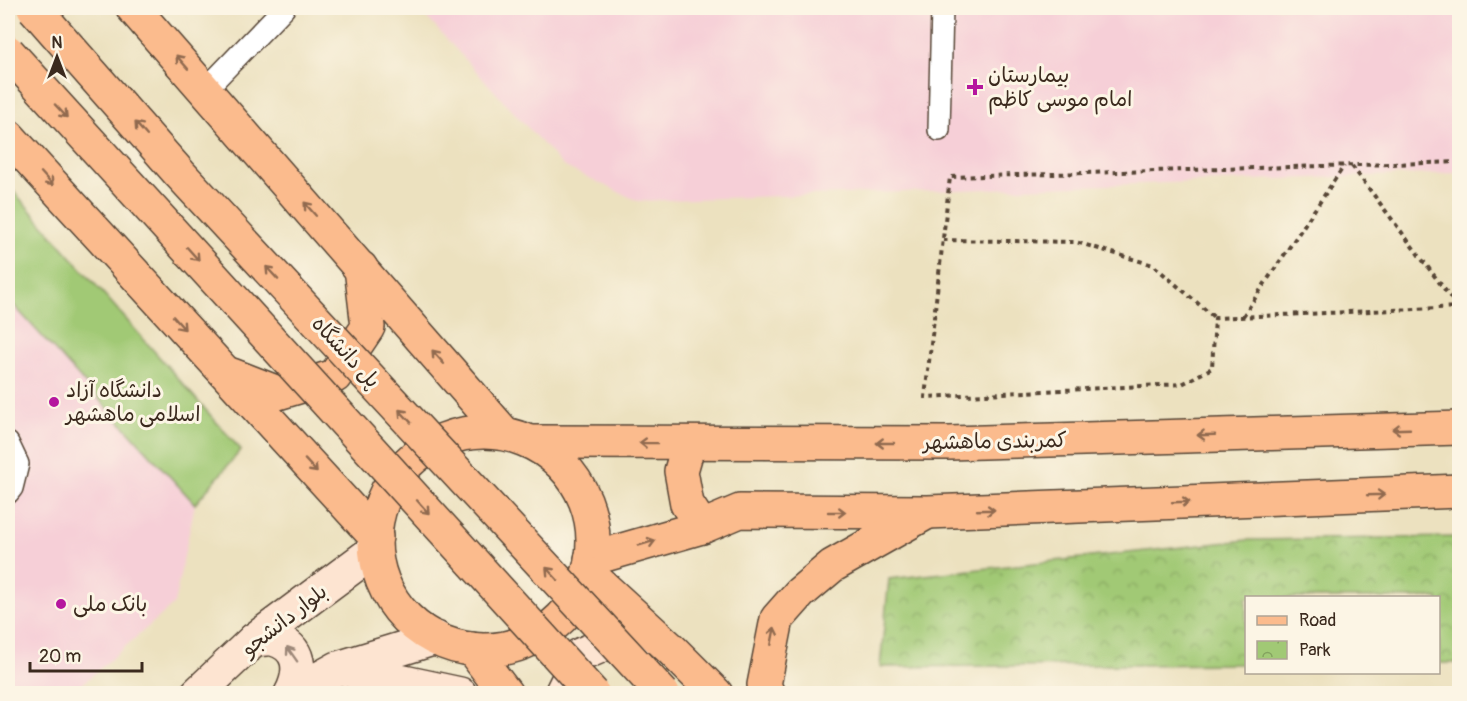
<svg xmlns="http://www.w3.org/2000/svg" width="1467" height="701" font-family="Pangolin,'Playpen Sans Arabic',sans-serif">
  <defs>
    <pattern id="park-crowns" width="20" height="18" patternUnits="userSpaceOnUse" patternTransform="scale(1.5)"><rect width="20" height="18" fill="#a1c975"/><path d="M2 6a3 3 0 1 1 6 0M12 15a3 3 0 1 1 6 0" fill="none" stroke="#84a35f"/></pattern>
  </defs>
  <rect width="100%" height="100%" fill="#fcf5e5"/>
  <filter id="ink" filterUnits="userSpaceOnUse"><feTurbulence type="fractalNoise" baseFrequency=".0167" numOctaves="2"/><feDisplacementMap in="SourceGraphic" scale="12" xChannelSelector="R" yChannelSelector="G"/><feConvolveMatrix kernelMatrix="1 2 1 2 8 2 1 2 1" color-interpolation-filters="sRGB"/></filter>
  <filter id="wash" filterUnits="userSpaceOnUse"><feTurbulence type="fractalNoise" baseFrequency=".008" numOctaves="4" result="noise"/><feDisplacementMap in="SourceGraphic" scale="24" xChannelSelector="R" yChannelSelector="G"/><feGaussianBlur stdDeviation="1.35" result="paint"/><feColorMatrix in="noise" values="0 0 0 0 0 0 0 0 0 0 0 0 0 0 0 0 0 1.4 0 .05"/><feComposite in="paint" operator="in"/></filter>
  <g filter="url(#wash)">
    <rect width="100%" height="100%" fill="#ece1bf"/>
    <g fill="#f6cfd7">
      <path d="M418 8H1459V173L638 201 563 166Z"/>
      <path d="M8 299 195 504 174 604 72 693H8Z"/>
    </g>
    <path fill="#a1c975" stroke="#6e7a4a" stroke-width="1.5" d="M8 185 241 450 195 504 8 299Z"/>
    <path fill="url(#park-crowns)" stroke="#6e7a4a" stroke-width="1.5" d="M1459 537V663H1439L1438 598H1246V664L880 667 889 579 1247 540Z"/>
  </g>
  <g filter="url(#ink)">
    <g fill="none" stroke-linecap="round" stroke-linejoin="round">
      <defs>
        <g id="service">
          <path d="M206 89 284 8"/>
          <path d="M939 130 942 8"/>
          <path d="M8 443 18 464 12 488 8 493"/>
        </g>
        <g id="secondary">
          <path d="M254 640C260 640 268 638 273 639 302 647 302 672 291 694"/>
          <path d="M343 669 460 694"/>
          <path d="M197 694 254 640 375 550"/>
          <path d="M291 694 338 668 436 638"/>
          <path d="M561 694 580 655 626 635 639 640"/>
        </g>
        <g id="primary">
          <path d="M133 8 504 433"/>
          <path d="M8 136 376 537"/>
          <path d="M232 375 278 393 335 376 368 327 361 268"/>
          <circle cx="484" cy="541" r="109"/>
          <path d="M531 442 950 443 1460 428"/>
          <path d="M689 443 681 471 687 504 702 527"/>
          <path d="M591 559 702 527 740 511 928 512 1460 491"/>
          <path d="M589 574 672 650 716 694"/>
          <path d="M472 649 506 694"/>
          <path d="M768 694 764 685 777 619 800 593 832 566 926 513"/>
        </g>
      </defs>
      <use href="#service" stroke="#564536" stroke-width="24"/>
      <use href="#secondary" stroke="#564536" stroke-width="36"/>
      <use href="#primary" stroke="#564536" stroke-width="36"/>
      <g stroke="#564536" stroke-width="4" stroke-dasharray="4.5 4.5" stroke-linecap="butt">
        <path d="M1460 162 950 177 925 397 1182 384 1212 368 1215 318 1460 307"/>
        <path d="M1352 166 1457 306"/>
        <path d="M943 240 1076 242 1153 265 1215 318"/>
        <path d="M1243 316 1344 166"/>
      </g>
      <use href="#service" stroke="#fff" stroke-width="21"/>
      <use href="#secondary" stroke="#fde4d1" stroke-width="33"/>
      <use href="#primary" stroke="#fbbb8d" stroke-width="33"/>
      <defs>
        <g id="primary-bridge">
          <path d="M34 8 180 174 663 694"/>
          <path d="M8 52 593 694"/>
        </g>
      </defs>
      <use href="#primary-bridge" stroke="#564536" stroke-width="36" stroke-linecap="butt"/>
      <use href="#primary-bridge" stroke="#fbbb8d" stroke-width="33"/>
    </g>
    <defs><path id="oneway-shaft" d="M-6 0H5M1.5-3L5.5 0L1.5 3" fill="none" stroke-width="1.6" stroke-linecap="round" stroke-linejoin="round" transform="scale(1.5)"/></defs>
    <g stroke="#916b50">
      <use href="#oneway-shaft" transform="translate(182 62) rotate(-131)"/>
      <use href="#oneway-shaft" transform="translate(61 111) rotate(47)"/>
      <use href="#oneway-shaft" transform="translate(141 129) rotate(-131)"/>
      <use href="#oneway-shaft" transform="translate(47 179) rotate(48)"/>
      <use href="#oneway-shaft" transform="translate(310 209) rotate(-131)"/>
      <use href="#oneway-shaft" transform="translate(193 254) rotate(48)"/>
      <use href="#oneway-shaft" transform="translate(272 273) rotate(-133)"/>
      <use href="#oneway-shaft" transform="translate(179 323) rotate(48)"/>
      <use href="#oneway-shaft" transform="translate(438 357) rotate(-131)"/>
      <use href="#oneway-shaft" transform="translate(405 416) rotate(-133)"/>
      <use href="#oneway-shaft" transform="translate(1401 429) rotate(178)"/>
      <use href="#oneway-shaft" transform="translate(1206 435) rotate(178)"/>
      <use href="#oneway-shaft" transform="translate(648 443) rotate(-179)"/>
      <use href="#oneway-shaft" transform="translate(885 443) rotate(180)"/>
      <use href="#oneway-shaft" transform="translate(311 466) rotate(47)"/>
      <use href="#oneway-shaft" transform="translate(1376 495) rotate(-2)"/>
      <use href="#oneway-shaft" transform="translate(1181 502) rotate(-2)"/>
      <use href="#oneway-shaft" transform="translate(423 507) rotate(48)"/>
      <use href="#oneway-shaft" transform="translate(986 510) rotate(-2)"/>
      <use href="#oneway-shaft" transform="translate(837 512)"/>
      <use href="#oneway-shaft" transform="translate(647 543) rotate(-16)"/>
      <use href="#oneway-shaft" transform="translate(552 574) rotate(-133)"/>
      <use href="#oneway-shaft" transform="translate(773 636) rotate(-79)"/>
    </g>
    <use stroke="#9c8778" href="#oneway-shaft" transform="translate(292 654) rotate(-125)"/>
  </g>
  <g fill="#b5179e" stroke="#fcf5e5" stroke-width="2">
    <path d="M972 78h6v6h6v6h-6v6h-6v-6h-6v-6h6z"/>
    <circle cx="54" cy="402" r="6"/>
    <circle cx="61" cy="604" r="6"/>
  </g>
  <g text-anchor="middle" stroke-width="6" stroke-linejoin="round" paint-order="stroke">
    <g font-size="21" fill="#3b2a1e" stroke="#fcf5e5" text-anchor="start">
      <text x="988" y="82">بیمارستان<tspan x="988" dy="24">امام موسی کاظم</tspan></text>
      <text x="66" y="397">دانشگاه آزاد<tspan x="66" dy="24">اسلامی ماهشهر</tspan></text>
      <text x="73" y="611">بانک ملی</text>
    </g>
    <g font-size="21" fill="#3b2a1e" stroke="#fcf5e5">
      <text transform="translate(346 352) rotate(47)" y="7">پل دانشگاه</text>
      <text transform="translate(995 441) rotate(-1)" y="7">کمربندی ماهشهر</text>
      <text transform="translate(284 620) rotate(-38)" y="7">بلوار دانشجو</text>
    </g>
  </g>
  <rect width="1467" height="701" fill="none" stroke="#fcf5e5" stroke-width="30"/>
  <rect x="1245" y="596" width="195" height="78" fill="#fcf5e5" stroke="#afa495" stroke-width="1.5"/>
  <rect x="1257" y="616" width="30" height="9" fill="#fbbb8d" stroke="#afa495" stroke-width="1.5"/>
  <text x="1299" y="626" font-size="18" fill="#3b2a1e">Road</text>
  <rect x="1257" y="641" width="30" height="18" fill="url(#park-crowns)" stroke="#afa495" stroke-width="1.5"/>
  <text x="1299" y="656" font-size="18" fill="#3b2a1e">Park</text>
  <g transform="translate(57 57)" stroke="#fcf5e5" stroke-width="4.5" paint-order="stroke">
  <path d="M0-4.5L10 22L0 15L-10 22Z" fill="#3b2a1e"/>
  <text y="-9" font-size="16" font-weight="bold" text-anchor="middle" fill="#3b2a1e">N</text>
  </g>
  <path d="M30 662v9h112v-9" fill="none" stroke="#3b2a1e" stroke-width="3"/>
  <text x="39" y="662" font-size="18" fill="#3b2a1e" stroke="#fcf5e5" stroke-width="4.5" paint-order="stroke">20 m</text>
</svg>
